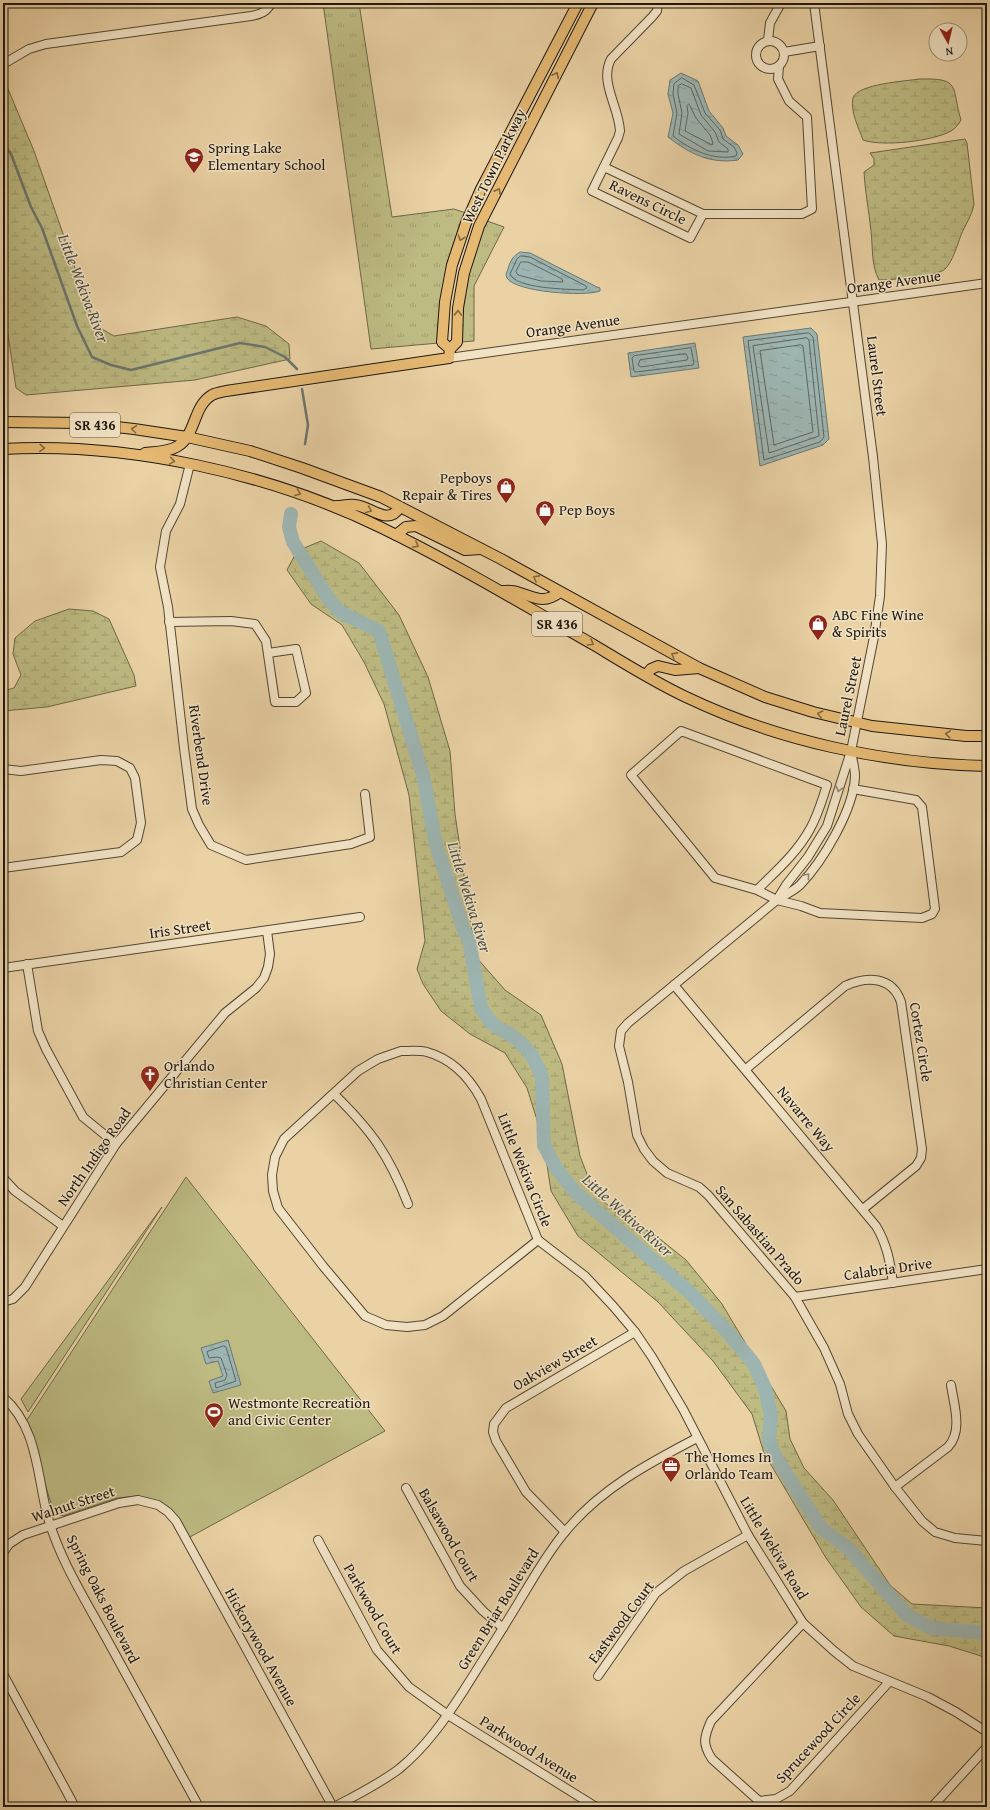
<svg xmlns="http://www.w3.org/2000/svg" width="990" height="1810" font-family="'Gentium Book Plus',serif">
  <defs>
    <pattern id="grass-tufts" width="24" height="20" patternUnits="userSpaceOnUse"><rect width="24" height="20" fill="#bdba82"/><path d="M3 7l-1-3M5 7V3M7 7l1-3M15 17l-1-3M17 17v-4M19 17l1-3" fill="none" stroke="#a29f6f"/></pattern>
    <pattern id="wetland-marsh" width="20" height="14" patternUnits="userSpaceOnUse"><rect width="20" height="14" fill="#bdba82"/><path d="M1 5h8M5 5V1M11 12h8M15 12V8" fill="none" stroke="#a29f6f"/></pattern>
    <pattern id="water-ripples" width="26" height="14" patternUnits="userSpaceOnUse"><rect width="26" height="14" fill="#9db5b2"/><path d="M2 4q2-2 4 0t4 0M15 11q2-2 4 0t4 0" fill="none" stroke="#879b98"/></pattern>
  </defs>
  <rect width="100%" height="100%" fill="#ead2a5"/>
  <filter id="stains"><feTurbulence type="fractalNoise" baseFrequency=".005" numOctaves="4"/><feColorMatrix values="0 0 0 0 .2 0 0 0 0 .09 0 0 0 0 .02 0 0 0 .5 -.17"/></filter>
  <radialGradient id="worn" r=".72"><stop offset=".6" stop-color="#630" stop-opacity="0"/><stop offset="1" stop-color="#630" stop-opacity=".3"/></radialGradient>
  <g fill="url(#grass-tufts)" stroke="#6e6848">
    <path d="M323 3H359L392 217 454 209 466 213 439 343 371 349Z"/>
    <path d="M487 221 504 227 474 286V341L461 342C462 300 468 258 487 221Z"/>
  </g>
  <g fill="url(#wetland-marsh)" stroke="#6e6848">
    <path d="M3 77 34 151 95 325 114 336 237 317 266 326 289 344 290 359 195 380 26 395 16 388 3 302Z"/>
    <path d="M920 79C962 78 951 87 961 120 958 125 956 128 951 131 933 141 883 147 863 140 859 128 850 112 853 98 857 84 906 81 920 79Z"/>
    <path d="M965 139 967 143 974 204C972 216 965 225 961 235 957 246 953 261 945 269 939 276 890 280 879 280 871 265 873 248 871 231 869 211 865 192 864 172L874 165V159L870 153Z"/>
    <path d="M321 541 359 563 399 615 428 677 450 751 455 814 476 957 505 990 541 1015 562 1064 580 1156 594 1192 616 1213 655 1235 686 1260 722 1304 786 1411 790 1439 804 1468 833 1500 890 1585 912 1604 987 1608V1660L981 1656 949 1646 894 1636 861 1607 826 1558 764 1453 752 1414 713 1361 658 1302 578 1236 551 1191 543 1139 527 1088 505 1053 470 1034 441 1011 423 984 417 969 425 941 409 795 384 704 364 662 342 625 311 604 287 570 297 551Z"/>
    <path d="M69 609 93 611 109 619 134 675 136 686 47 707 3 711V691L14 688 21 675 13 654 15 638 35 621Z"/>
  </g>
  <g fill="#bdba82" stroke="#6e6848">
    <path d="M186 1177 385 1431 188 1538 178 1521 138 1496 117 1498 63 1516 54 1512 25 1423Z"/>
    <path d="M162 1207 28 1412 21 1399Z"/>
  </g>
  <g fill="url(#water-ripples)" stroke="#6b7670">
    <path d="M681 73 698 81 709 111 723 128 726 136 738 145 743 154 738 160C710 164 690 154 668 137L673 113 668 94 670 80Z"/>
    <path d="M520 252 530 253 597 287 600 288V291C585 297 515 292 507 278 505 274 507 272 508 269 510 261 513 256 520 252Z"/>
    <path d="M811 328 817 334 829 439 823 445 760 466 743 337Z"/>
    <path d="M695 343 699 368 631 377 628 353Z"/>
    <path d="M228 1340 241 1385 213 1393 209 1381 223 1376 218 1361 206 1364 201 1348Z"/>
  </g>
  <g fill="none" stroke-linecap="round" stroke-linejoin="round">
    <g stroke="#5e6660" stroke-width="1">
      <path d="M682 78 694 85 705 113 720 130 723 139 734 147 737 153 736 156C713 161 691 150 673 136L677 113 673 94 674 84Z"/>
      <path d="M682 84 691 88 701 115 715 132 719 142 728 149V152L708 151 679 134 682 113 678 94V86Z"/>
      <path d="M689 104 696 118 710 135 713 143 712 145 685 131 688 113 687 106Z"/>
      <path d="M521 256 530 257 586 286 587 288 583 290C568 289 516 289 510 274L517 259Z"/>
      <path d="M521 262H528L562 279 563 282 541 281 518 275 516 272Z"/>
      <path d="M809 333 813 337 824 437 820 442 764 460 748 341Z"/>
      <path d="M807 338 809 340 819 436 769 453 753 346Z"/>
      <path d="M801 345 803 346 813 432 774 445 760 351Z"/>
      <path d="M691 348 694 363 693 365 636 372 634 371 632 358 634 356Z"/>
      <path d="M686 354 688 358 687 360 641 367 638 365 640 360Z"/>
      <path d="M224 1346 226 1347 236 1381 216 1388 215 1383 225 1380 227 1375 221 1358 217 1357 209 1358 207 1352Z"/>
    </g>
    <g stroke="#6b7670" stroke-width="2.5">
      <path d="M3 143 11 154 31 207 42 228 77 326 92 357 111 365 131 370 240 343 265 347 285 357 297 369"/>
      <path d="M302 389 308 425 305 444"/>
    </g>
    <path stroke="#9db5b2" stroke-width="14" d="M291 514 289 527 293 542 328 598 340 612 379 631 423 775 436 845 464 931 469 940 481 1008 493 1025 511 1035 523 1045 533 1057 542 1077 544 1145 556 1168 576 1193 688 1291 726 1330 754 1364 765 1388 771 1416 769 1440 775 1456 821 1528 848 1548 907 1615 931 1628 987 1633"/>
    <defs>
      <g id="minor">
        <path d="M658 3 657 11 652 17 611 59C599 82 619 107 620 131L618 138 592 191 690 238 703 214"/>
        <path d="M768 40 770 23 781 3"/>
        <circle cx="770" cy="55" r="14"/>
        <path d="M784 52 820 46"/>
        <path d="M3 61 5 63 29 49 46 44 251 16C261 14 267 12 271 3"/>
        <path d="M604 167 703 214H802L812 209 807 117 789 101 778 79 779 66"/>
        <path d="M449 358 987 283"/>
        <path d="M190 464 180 504 166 531 160 567 168 607 184 748 192 809 199 825 211 845 246 860 351 844 370 837 365 794"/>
        <path d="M169 622 231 621 255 624 266 641 275 702H296L306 693 296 649 268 653"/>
        <path d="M851 751C852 759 855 768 855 776 854 809 823 861 800 885 794 891 784 895 777 900L628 1023 621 1031 619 1046 628 1082 637 1135 644 1149 653 1161 667 1173 699 1187 708 1195 795 1297 824 1348 840 1384 848 1414 858 1434 895 1487 922 1521 935 1532 955 1538 987 1541"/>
        <path d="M3 769 21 771 101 760 117 761 130 768 135 778 141 823 137 840 121 852 3 868"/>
        <path d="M757 890C776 871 797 853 810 829 818 815 822 800 827 785L681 731 631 775 715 878 757 890 777 900 801 906 820 913 922 918 932 914 935 909 922 807 916 800 853 789"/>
        <path d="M778 898 786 885 808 857 827 826 851 751 874 637 880 596 882 544 873 457 814 3"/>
        <path d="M27 964 38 1031 46 1049 83 1117 116 1144"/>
        <path d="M3 968 360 917"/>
        <path d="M674 985 876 1226C887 1244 890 1262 893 1283"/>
        <path d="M401 1051C409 1051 419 1050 427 1052 452 1059 469 1077 481 1099L538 1240 443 1316 425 1325 407 1327 386 1325 365 1316 323 1266 278 1208 273 1191 272 1175 275 1157 284 1139 358 1071 378 1059Z"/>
        <path d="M746 1069 845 986C867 976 892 976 901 1002L922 1149 921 1158 916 1166 863 1209"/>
        <path d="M334 1094C371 1130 389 1155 408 1204"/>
        <path d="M3 1178 15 1191 63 1226"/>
        <path d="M538 1240 585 1276 613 1306 635 1332 652 1357 683 1409 748 1535 803 1623 834 1651 853 1666 928 1697 956 1712 987 1732"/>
        <path d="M795 1297 987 1269"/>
        <path d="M3 1302 13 1299 25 1287 116 1144 225 1013 256 988 264 978 268 967 270 954 267 931"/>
        <path d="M3 1397C37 1426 37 1474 47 1514 58 1556 83 1596 104 1634 136 1692 167 1749 199 1807"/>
        <path d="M895 1487 948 1447C963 1431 954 1405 951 1385"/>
        <path d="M406 1488 460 1586 483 1611 503 1628"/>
        <path d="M565 1532 526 1492 496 1441 493 1432 494 1424 506 1408 635 1332"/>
        <path d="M318 1540 377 1650 409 1687 448 1715 596 1807"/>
        <path d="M3 1553 9 1544 23 1535 119 1503 138 1500 158 1505 168 1512 176 1521 333 1807"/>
        <path d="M803 1623 711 1721C704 1737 702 1744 712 1759L759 1801 776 1799 790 1791 889 1682"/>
        <path d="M3 1674 75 1807"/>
        <path d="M598 1676 656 1593 684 1571 748 1535"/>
        <path d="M334 1807C357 1795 379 1784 399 1769 426 1747 446 1718 464 1690 483 1660 502 1630 520 1600 534 1577 548 1552 565 1532 600 1489 649 1463 697 1438"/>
        <path d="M932 1807 987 1747"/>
      </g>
      <g id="major">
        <path d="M450 349 442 342 445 302 452 265 466 223 481 189 578 3"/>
        <path d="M3 422 81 423 134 429 187 437 250 451 302 468 381 497 501 559 699 668 765 697 813 712 872 726 966 736H987"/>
        <path d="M3 449C128 442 269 473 382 528 454 563 524 605 594 645 624 663 654 682 686 697 778 741 885 764 987 766"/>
        <path d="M145 453C155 452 169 452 178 446 196 435 193 406 212 395 216 393 222 392 226 391L449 358 450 349 457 342 458 308 464 273 479 226 593 3"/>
        <path d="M336 506C342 506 349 504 355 505 371 506 388 527 400 507"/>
        <path d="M396 535 406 527 416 526 465 550 481 549"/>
        <path d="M501 591C506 591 512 590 517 592 535 597 543 605 560 592"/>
        <path d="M646 675 651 669 658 666 675 670 699 668"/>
      </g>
    </defs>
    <use href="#minor" stroke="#524633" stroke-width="10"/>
    <use href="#major" stroke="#1f170d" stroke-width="12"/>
    <use href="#minor" stroke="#f1e2c4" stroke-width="8"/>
    <use href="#major" stroke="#e5b972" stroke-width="10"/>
  </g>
  <defs><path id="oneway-chevron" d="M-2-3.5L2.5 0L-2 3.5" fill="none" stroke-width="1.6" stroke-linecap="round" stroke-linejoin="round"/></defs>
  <g stroke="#826840">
    <use href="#oneway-chevron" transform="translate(556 75) rotate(-63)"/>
    <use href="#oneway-chevron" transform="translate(498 191) rotate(-63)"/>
    <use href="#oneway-chevron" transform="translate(461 238) rotate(109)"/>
    <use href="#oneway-chevron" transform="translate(458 313) rotate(-88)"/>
    <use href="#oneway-chevron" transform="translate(134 429) rotate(-173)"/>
    <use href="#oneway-chevron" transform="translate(42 448) rotate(2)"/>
    <use href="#oneway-chevron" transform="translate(172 461) rotate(9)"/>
    <use href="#oneway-chevron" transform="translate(298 493) rotate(21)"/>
    <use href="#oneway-chevron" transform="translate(369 510) rotate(23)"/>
    <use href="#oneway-chevron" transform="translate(416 545) rotate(27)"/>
    <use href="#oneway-chevron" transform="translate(536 578) rotate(-151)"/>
    <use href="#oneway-chevron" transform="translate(591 643) rotate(30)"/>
    <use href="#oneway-chevron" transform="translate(674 655) rotate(-151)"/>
    <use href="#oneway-chevron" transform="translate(820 714) rotate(-167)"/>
    <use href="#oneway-chevron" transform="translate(948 734) rotate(-174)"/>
  </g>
  <g stroke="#928772">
    <use href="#oneway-chevron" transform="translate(839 789) rotate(105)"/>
    <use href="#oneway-chevron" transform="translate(807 876) rotate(-50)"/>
  </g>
  <defs>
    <symbol id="school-pin" viewBox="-11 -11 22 30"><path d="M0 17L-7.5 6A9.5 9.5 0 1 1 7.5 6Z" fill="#8f2418" stroke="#f1e2c4"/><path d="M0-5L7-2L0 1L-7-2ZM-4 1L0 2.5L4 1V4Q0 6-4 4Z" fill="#fff"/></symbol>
    <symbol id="shop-pin" viewBox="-11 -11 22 30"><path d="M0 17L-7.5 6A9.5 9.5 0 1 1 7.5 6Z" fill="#8f2418" stroke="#f1e2c4"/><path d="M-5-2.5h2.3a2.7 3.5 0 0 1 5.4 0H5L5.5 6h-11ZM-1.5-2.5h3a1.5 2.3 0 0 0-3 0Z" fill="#fff"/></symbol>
    <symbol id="church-pin" viewBox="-11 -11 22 30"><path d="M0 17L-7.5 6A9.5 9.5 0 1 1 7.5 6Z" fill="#8f2418" stroke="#f1e2c4"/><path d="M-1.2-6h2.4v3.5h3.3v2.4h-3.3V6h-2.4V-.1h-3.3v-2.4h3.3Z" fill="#fff"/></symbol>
    <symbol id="stadium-pin" viewBox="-11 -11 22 30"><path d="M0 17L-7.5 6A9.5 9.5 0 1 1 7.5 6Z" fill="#8f2418" stroke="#f1e2c4"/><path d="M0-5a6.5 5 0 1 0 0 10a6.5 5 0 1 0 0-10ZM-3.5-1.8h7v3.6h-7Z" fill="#fff"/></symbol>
    <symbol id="office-pin" viewBox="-11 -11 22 30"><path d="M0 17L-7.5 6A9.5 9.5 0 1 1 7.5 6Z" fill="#8f2418" stroke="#f1e2c4"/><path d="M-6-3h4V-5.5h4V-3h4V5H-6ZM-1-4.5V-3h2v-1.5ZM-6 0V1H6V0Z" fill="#fff"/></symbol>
  </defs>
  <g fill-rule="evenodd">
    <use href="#school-pin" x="183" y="146" width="22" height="30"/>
    <use href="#shop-pin" x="495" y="476" width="22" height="30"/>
    <use href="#shop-pin" x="534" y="499" width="22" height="30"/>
    <use href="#shop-pin" x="807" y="613" width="22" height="30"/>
    <use href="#church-pin" x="139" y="1064" width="22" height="30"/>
    <use href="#stadium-pin" x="203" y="1401" width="22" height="30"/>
    <use href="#office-pin" x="660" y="1455" width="22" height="30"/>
  </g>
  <g text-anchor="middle" stroke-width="3" stroke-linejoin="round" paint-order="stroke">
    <g fill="#f1e2c4" stroke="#5e5444" stroke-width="1">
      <rect x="70" y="413" width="50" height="24" rx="3"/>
      <rect x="532" y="612" width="50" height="24" rx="3"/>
    </g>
    <g font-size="14" font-weight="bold" fill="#1f170d">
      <text x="95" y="430">SR 436</text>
      <text x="557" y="629">SR 436</text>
    </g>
    <g font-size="15" fill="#1f170d" stroke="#f1e2c4" text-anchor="start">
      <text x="208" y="153">Spring Lake<tspan x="208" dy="17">Elementary School</tspan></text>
      <text x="492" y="483" text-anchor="end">Pepboys<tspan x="492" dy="17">Repair &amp; Tires</tspan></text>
      <text x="559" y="515">Pep Boys</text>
      <text x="832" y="620">ABC Fine Wine<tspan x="832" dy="17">&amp; Spirits</tspan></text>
      <text x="164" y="1071">Orlando<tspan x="164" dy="17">Christian Center</tspan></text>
      <text x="228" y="1408">Westmonte Recreation<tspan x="228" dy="17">and Civic Center</tspan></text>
      <text x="685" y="1462">The Homes In<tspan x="685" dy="17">Orlando Team</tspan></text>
    </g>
    <g font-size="15" fill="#1f170d" stroke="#f1e2c4">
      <text transform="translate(494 166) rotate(-64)" y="5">West Town Parkway</text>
      <text transform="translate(648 202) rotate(26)" y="5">Ravens Circle</text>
      <text transform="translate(894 282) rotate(-8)" y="5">Orange Avenue</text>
      <text transform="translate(573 326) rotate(-8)" y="5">Orange Avenue</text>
      <text transform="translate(877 376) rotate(83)" y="5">Laurel Street</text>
      <text transform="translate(848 696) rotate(-78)" y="5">Laurel Street</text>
      <text transform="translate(201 755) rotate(82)" y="5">Riverbend Drive</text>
      <text transform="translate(180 929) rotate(-8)" y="5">Iris Street</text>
      <text transform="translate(921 1042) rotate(81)" y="5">Cortez Circle</text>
      <text transform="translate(806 1119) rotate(50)" y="5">Navarre Way</text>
      <text transform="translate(94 1157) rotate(-55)" y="5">North Indigo Road</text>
      <text transform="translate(525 1170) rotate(68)" y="5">Little Wekiva Circle</text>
      <text transform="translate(760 1235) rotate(49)" y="5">San Sabastian Prado</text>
      <text transform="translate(888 1269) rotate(-8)" y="5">Calabria Drive</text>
      <text transform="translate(555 1363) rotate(-30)" y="5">Oakview Street</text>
      <text transform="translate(73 1504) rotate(-18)" y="5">Walnut Street</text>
      <text transform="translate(449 1535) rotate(60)" y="5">Balsawood Court</text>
      <text transform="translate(774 1548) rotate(59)" y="5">Little Wekiva Road</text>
      <text transform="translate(103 1599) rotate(63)" y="5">Spring Oaks Boulevard</text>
      <text transform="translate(373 1609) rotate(60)" y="5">Parkwood Court</text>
      <text transform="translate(498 1609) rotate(-58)" y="5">Green Briar Boulevard</text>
      <text transform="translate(621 1622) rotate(-53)" y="5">Eastwood Court</text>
      <text transform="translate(261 1647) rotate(61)" y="5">Hickorywood Avenue</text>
      <text transform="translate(818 1738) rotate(-47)" y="5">Sprucewood Circle</text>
      <text transform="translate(529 1749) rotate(32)" y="5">Parkwood Avenue</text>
    </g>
    <g font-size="16" font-style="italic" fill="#4b4e47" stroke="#f1e2c4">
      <text transform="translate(84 288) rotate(69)" y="6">Little Wekiva River</text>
      <text transform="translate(470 897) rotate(73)" y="6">Little Wekiva River</text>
      <text transform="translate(628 1215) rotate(42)" y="6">Little Wekiva River</text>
    </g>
  </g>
  <rect width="990" height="1810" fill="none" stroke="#ead2a5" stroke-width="16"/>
  <rect x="4" y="4" width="982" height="1802" fill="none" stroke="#1f170d" stroke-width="2"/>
  <rect x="8" y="8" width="974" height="1794" fill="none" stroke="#1f170d"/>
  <g transform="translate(948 42) rotate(172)"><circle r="19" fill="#f1e2c4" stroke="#9d917b"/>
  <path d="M0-3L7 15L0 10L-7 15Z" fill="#8f2418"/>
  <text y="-6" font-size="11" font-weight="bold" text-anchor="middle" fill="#1f170d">N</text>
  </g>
  <rect width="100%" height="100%" filter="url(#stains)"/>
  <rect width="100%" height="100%" fill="url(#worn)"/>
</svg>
